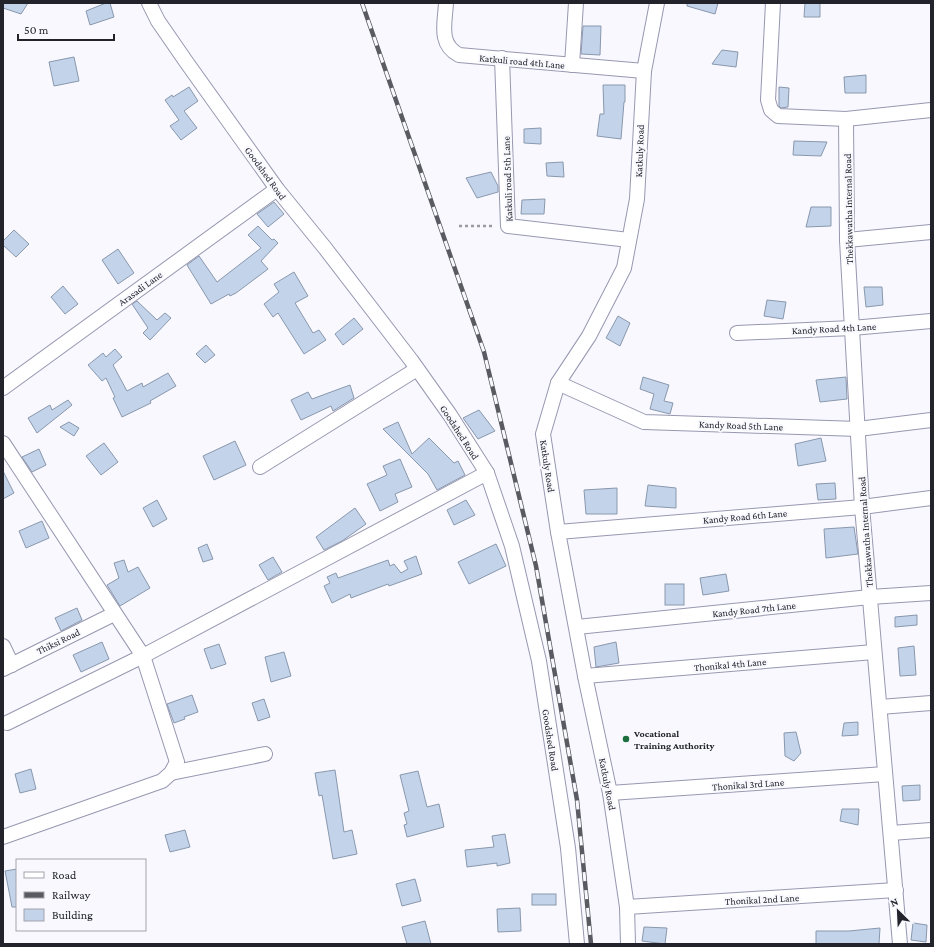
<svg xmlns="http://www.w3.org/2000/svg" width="934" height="947" font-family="'Crimson Pro',serif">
  <rect width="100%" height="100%" fill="#f8f8fe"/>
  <g fill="#c3d3ea" stroke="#8998ad">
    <path d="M3 3H28L21 14 3 8Z"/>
    <path d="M106 3H110L114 17 90 25 86 11Z"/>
    <path d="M687 3H718L715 14 687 6Z"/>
    <path d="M805 3H820V17H804Z"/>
    <path d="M583 26H601L600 55 581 54Z"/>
    <path d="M722 50 738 52 736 67 712 64Z"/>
    <path d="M74 57 79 81 54 86 49 62Z"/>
    <path d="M866 75V93H845L844 77Z"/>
    <path d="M603 85H625V102H624L621 139 597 136 600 114H604Z"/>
    <path d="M189 87 198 101 184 111 197 128 181 140 170 126 179 120 165 100 172 95 173 97Z"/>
    <path d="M779 87 789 88 788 107 781 108 779 106Z"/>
    <path d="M541 128V144L524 143V129Z"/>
    <path d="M794 141 827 142 821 156 793 155Z"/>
    <path d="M563 162 564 177 547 176 546 163Z"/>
    <path d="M491 172 498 186V192L477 198 466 178Z"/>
    <path d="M545 199 544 214H521L522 200Z"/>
    <path d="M274 202 284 214 268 227 257 214Z"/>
    <path d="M811 207H831V226L806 227Z"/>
    <path d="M258 226 272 240 274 239 278 243 261 261 268 269 236 293 230 296 229 294 211 304 187 265 199 256 217 282 261 248 248 235Z"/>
    <path d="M14 230 29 244 16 257 3 245V241Z"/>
    <path d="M118 249 134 273 118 284 102 260Z"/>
    <path d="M294 272 308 296 295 303 313 333 319 330 326 340 304 354 278 313 273 317 264 304 279 292 274 284Z"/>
    <path d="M63 286 78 304 65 314 51 297Z"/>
    <path d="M864 287H882L883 305 866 307Z"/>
    <path d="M767 300 786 302 783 319 764 316Z"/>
    <path d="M137 301 157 320 165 313 171 318 150 340 143 333 148 328 132 304Z"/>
    <path d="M618 316 630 323 620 346 606 338Z"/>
    <path d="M354 318 363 329 343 345 335 334Z"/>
    <path d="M206 345 215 355 205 363 196 354Z"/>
    <path d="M115 349 122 357 113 365 127 391 142 383 143 387 168 373 176 386 150 401 151 403 122 417 113 398 115 397 106 378 102 381 88 365 103 353 106 357Z"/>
    <path d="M643 377 669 385 664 401 673 403 670 414 650 409 654 394 640 389Z"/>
    <path d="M846 377 847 399 820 402 816 380Z"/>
    <path d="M350 385 354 398 333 411 331 406 301 420 291 400 308 392 312 399Z"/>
    <path d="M68 400 72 405 37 433 28 418 50 405 52 410Z"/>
    <path d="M479 410 495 431 478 439 463 418Z"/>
    <path d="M69 422 79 428 74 436 60 427Z"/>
    <path d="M398 422 412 454 429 438 454 463 458 461 465 475 437 490 428 474 383 429Z"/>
    <path d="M821 438 826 461 798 466 795 444Z"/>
    <path d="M235 441 246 465 214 480 203 456Z"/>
    <path d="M104 443 118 462 101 475 86 456Z"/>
    <path d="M39 449 46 465 32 472 22 457Z"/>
    <path d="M400 459 412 487 395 494 398 502 380 511 367 484 387 475 383 466Z"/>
    <path d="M3 471 14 493 3 499Z"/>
    <path d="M835 483 836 499 818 500 816 484Z"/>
    <path d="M648 485 676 488V508L645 506Z"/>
    <path d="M617 488V514H586L584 490Z"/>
    <path d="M157 500 167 519 153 527 143 508Z"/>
    <path d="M466 500 475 515 454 525 447 510Z"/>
    <path d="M355 508 366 524 342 541 324 550 316 537Z"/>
    <path d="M42 521 49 538 26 548 19 531Z"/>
    <path d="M854 527 858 554 826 558 824 529Z"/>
    <path d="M207 544 213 559 203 562 198 548Z"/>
    <path d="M496 544 506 566 469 584 458 562Z"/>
    <path d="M416 556 422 574 389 586 388 584 351 598 350 594 332 603 324 586 330 583 327 577 336 573 338 578 388 560 390 566 394 564 401 573 408 569 404 561Z"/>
    <path d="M273 557 282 572 268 580 259 565Z"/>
    <path d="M124 560 128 572 138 567 150 588 120 606 107 585 119 578 114 563Z"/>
    <path d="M726 574 729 591 703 595 700 578Z"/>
    <rect x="665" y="584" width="19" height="21"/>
    <path d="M77 608 82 620 61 631 55 618Z"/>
    <path d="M917 615V625L895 627V617Z"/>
    <path d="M102 642 109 659 81 672 73 655Z"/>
    <path d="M616 642 619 663 596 667 594 647Z"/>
    <path d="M219 644 226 664 211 669 204 649Z"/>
    <path d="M914 646 916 675 900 676 898 648Z"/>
    <path d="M284 652 291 676 271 682 265 657Z"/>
    <path d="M192 695 198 712 184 717 185 719 174 723 167 704Z"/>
    <path d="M264 699 270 717 258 721 252 703Z"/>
    <path d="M858 722V735L842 736 844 723Z"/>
    <path d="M796 732 801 753 794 761 785 756 784 733Z"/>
    <path d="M31 769 36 789 20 793 15 774Z"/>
    <path d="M335 770 344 832 352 830 357 854 333 859 322 795 319 796 315 773Z"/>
    <path d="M418 771 427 807 439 804 444 827 407 837 404 825 407 824 404 813 409 811 400 775Z"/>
    <path d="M920 785V800L903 801 902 786Z"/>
    <path d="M842 809H859L858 825 840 821Z"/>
    <path d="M185 830 190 847 170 852 165 835Z"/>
    <path d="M505 834 510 863 497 866V863L467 867 465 850 494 847 492 836Z"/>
    <path d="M17 869V907H12L5 871Z"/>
    <path d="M415 879 421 901 402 906 396 884Z"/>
    <rect x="532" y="894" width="24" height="11"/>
    <path d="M520 908 521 931 498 932 497 909Z"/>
    <path d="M425 921 431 944H407L402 927Z"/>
    <path d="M913 923 927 925 926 942 911 940Z"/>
    <path d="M644 927 667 928 665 944 642 941Z"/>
    <path d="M880 928 879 944H816V931H849Z"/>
  </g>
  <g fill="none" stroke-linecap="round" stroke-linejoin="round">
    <defs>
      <g id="minor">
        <path d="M149 3 158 21 187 63 277 189 325 248 411 360 450 415 487 473 512 546 539 661 568 848 577 944"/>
        <path d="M446 3C445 23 438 44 459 55L644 71"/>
        <path d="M773 3 768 100 771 110 778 116 846 119 931 110"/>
        <path d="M502 58 508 226 629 240"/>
        <path d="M572 65 576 3"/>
        <path d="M846 119 847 240 862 507 900 944"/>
        <path d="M847 240 931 232"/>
        <path d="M737 333 852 328 931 321"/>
        <path d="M558 383 644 422 858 429 931 420"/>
        <path d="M3 388 277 189"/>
        <path d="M3 443 143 656 177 762 171 773 162 781 3 837"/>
        <path d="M260 467 417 369"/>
        <path d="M558 532 862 507 931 498"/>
        <path d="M577 627 870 597 931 593"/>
        <path d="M3 646 12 665"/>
        <path d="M3 669 114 614"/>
        <path d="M585 676 874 652"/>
        <path d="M880 707 931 703"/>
        <path d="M7 723 143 656 487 473"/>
        <path d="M171 773 265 754"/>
        <path d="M610 793 885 774"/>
        <path d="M891 833 931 830"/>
        <path d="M627 907 896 890"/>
        <path d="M628 944 627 907 610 793 585 676 558 532 543 434 558 383 589 336 624 268 637 199 644 71 657 3"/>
      </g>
    </defs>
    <use href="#minor" stroke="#9798b0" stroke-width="16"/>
    <path stroke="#9a9aa1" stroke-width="2.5" stroke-dasharray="3 3" stroke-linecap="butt" d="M459 226H495"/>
    <use href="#minor" stroke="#fff" stroke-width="14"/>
    <defs>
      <path id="rail" d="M362 3 484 352 536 566 577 800 591 944"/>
    </defs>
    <use href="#rail" stroke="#5a5a62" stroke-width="4.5"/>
    <use href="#rail" stroke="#f8f8fe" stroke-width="3" stroke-dasharray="9" stroke-linecap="butt"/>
  </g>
  <circle fill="#1c6e3f" stroke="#f8f8fe" stroke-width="1.5" cx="626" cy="739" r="4"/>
  <g text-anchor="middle" stroke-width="4" stroke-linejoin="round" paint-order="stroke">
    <g font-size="10" fill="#23232c" stroke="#f8f8fe">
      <text transform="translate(522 61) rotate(5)" y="4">Katkuli road 4th Lane</text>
      <text transform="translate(639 151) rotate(-88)" y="4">Katkuly Road</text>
      <text transform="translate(266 173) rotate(54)" y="4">Goodshed Road</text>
      <text transform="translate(507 179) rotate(-92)" y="4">Katkuli road 5th Lane</text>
      <text transform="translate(848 209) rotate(-91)" y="4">Thekkawatha Internal Road</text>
      <text transform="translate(140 288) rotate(-36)" y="4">Arasadi Lane</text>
      <text transform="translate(834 328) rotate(-3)" y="4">Kandy Road 4th Lane</text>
      <text transform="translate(741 425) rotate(2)" y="4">Kandy Road 5th Lane</text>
      <text transform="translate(460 432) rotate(57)" y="4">Goodshed Road</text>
      <text transform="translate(548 466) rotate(81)" y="4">Katkuly Road</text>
      <text transform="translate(745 516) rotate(-5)" y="4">Kandy Road 6th Lane</text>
      <text transform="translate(865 532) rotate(-94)" y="4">Thekkawatha Internal Road</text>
      <text transform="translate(754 609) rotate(-6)" y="4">Kandy Road 7th Lane</text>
      <text transform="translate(58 641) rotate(-26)" y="4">Thiksi Road</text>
      <text transform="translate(730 664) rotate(-5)" y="4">Thonikal 4th Lane</text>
      <text transform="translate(551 740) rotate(81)" y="4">Goodshed Road</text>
      <text transform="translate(608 784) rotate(79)" y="4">Katkuly Road</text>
      <text transform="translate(748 784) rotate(-4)" y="4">Thonikal 3rd Lane</text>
      <text transform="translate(762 899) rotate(-3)" y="4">Thonikal 2nd Lane</text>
    </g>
    <g font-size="10" font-weight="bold" fill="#23232c" stroke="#f8f8fe" text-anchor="start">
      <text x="634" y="737">Vocational<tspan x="634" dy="12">Training Authority</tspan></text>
    </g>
  </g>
  <rect width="934" height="947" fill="none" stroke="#23232c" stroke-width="8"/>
  <rect x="16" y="859" width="130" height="72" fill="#f8f8fe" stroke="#a3a3aa"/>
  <rect x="24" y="872" width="20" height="6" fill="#ffffff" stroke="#a3a3aa"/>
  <text x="52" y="879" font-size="12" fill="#23232c">Road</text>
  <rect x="24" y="892" width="20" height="6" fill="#5a5a62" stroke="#a3a3aa"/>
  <text x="52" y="899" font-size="12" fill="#23232c">Railway</text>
  <rect x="24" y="909" width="20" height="12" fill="#c3d3ea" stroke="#a3a3aa"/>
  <text x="52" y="919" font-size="12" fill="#23232c">Building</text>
  <g transform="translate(898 911) rotate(336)" stroke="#f8f8fe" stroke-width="3" paint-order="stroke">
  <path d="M0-3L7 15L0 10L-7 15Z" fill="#23232c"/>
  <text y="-6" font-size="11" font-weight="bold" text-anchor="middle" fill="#23232c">N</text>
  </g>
  <path d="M18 34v6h96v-6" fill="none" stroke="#23232c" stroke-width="2"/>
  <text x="24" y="34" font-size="12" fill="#23232c" stroke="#f8f8fe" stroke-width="3" paint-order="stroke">50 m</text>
</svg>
